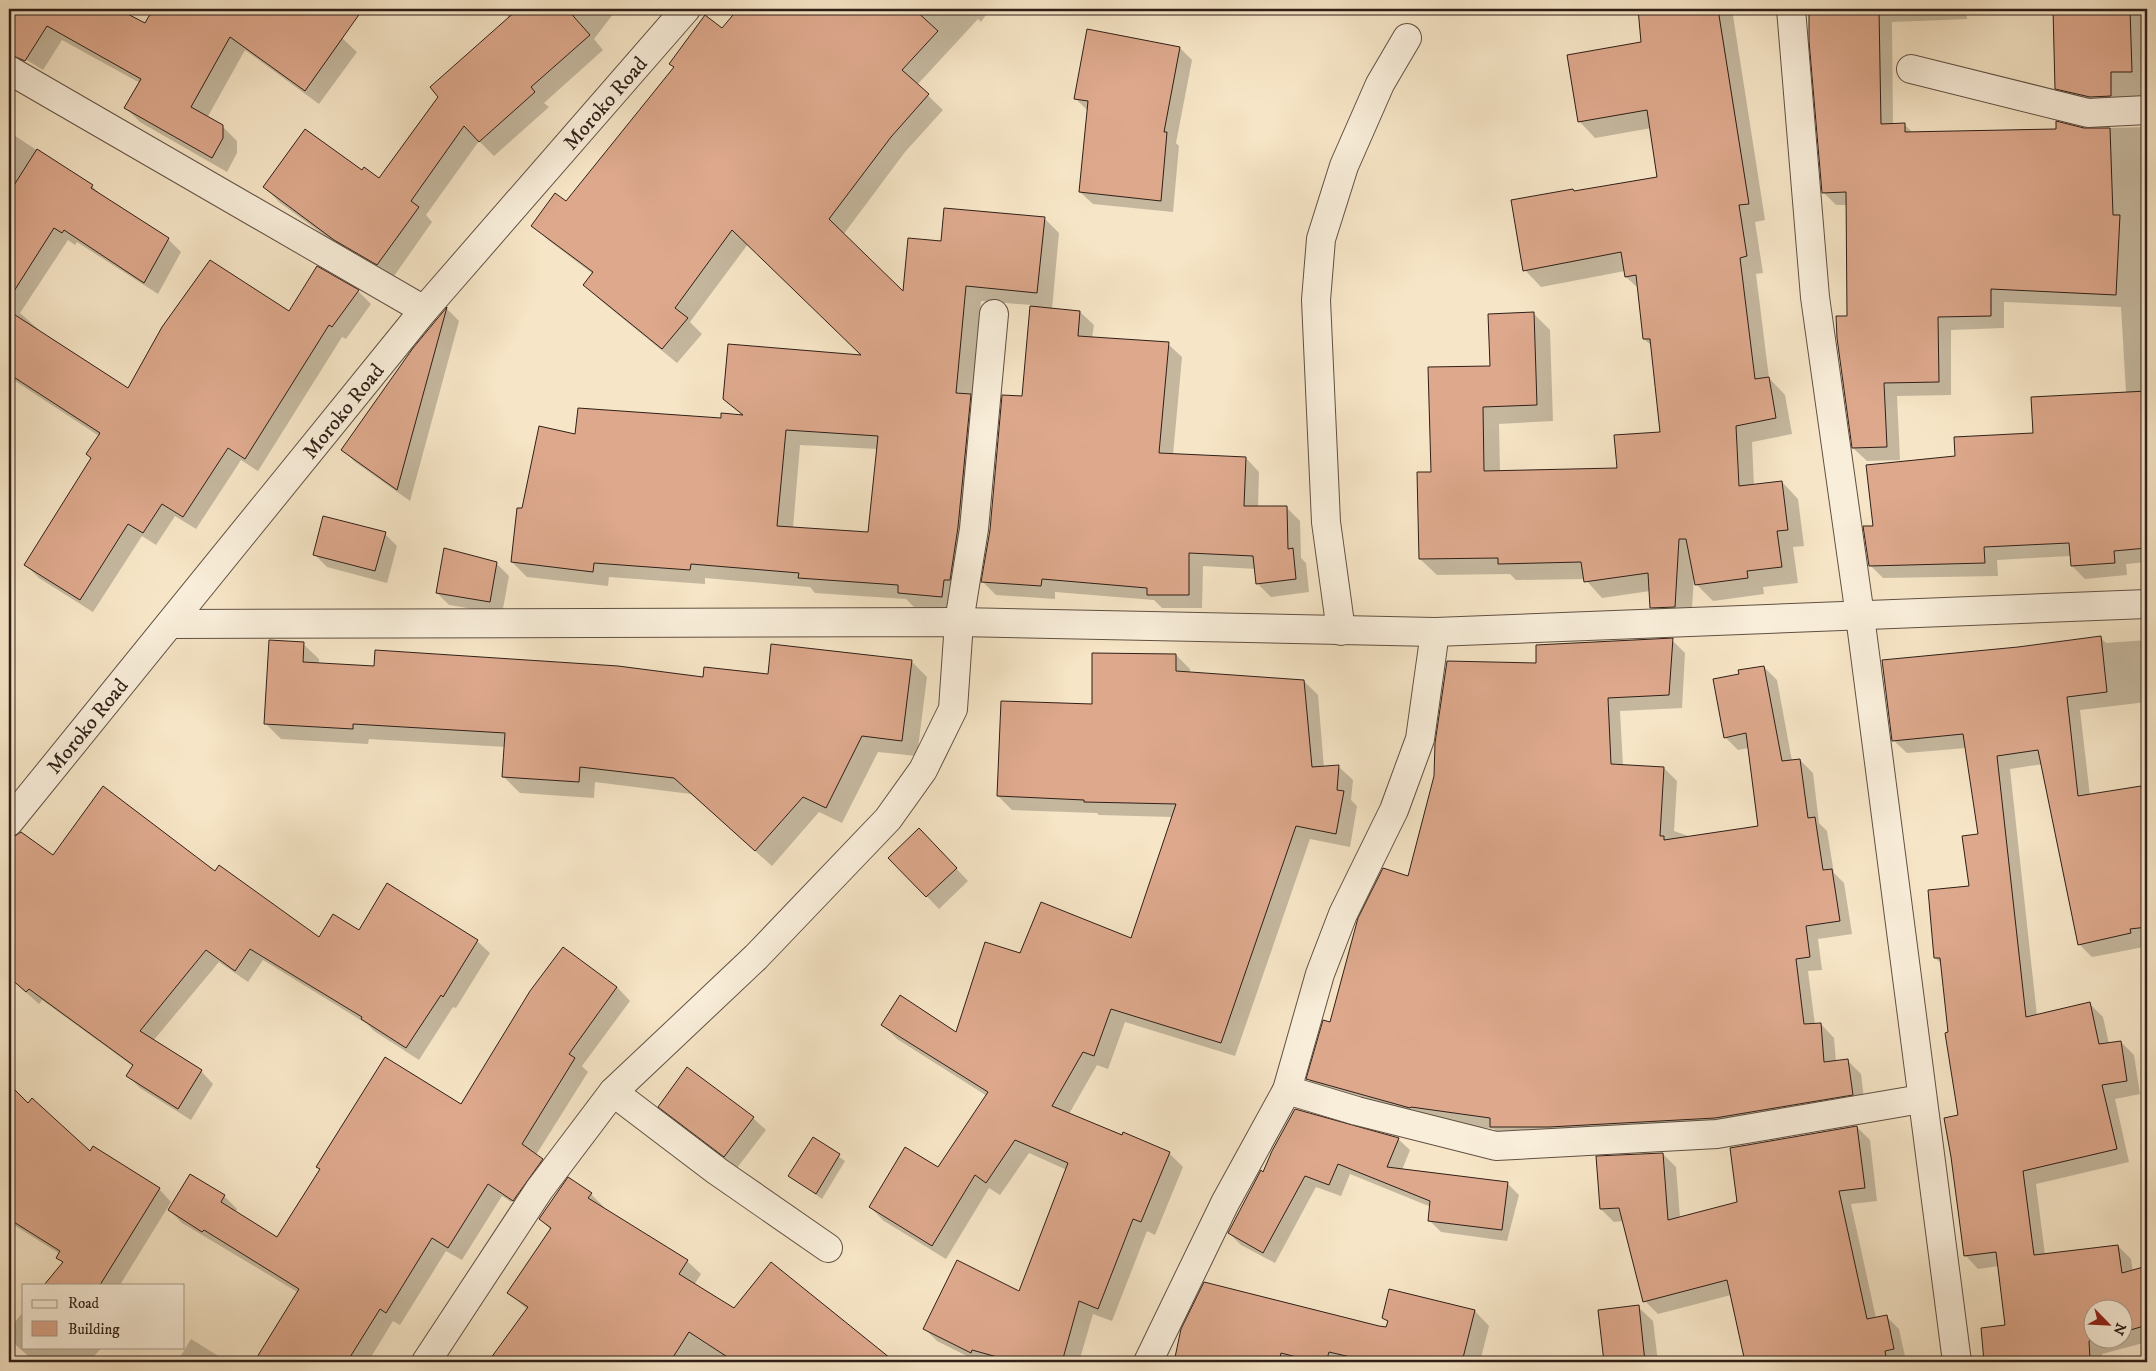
<svg xmlns="http://www.w3.org/2000/svg" width="2156" height="1371" font-family="'IM FELL DW Pica',serif">
  <rect width="100%" height="100%" fill="#f6e5c6"/>
  <filter id="stains"><feTurbulence type="fractalNoise" baseFrequency=".004" numOctaves="4"/><feColorMatrix values="0 0 0 0 .2 0 0 0 0 .09 0 0 0 0 .02 0 0 0 .5 -.17"/></filter>
  <radialGradient id="worn" r=".72"><stop offset=".6" stop-color="#630" stop-opacity="0"/><stop offset="1" stop-color="#630" stop-opacity=".3"/></radialGradient>
  <g fill="#0003" fill-rule="evenodd">
    <path d="M9 9H116L145 25 154 9H290L342 38 357 52 319 104 245 50 207 118 222 126 237 141V153L227 172 140 122 126 108 140 83 62 40 43 70 9 49Z"/>
    <path d="M501 9H617L594 39 603 50 544 103 549 107 494 156 479 141 426 215 432 222 392 279 350 254 279 202 265 187 362 172 380 180 509 18Z"/>
    <path d="M739 9H990L981 22 978 19 917 85 943 110 905 152 843 235 904 294 942 242 1044 218 1059 233 1052 309 1080 312 1094 325 1092 338 1168 344 1182 357 1173 455 1246 458 1259 472 1258 507H1286L1300 521 1301 558 1306 563 1309 592 1271 597 1257 583 1256 569 1203 566 1202 608H1162L1154 600 1055 592V599L996 595 983 582 1023 398 1031 305 981 301 972 396 985 410 956 611 914 607 906 599 815 593 810 587 705 578V584L609 577 608 586 527 577 512 562 523 510 576 435 743 416 724 398 864 357 748 244 690 322 702 334 677 363 599 299 584 285 593 274 548 240 533 225 567 203 675 68 671 64 722 29ZM800 445 878 449 870 534 793 528Z"/>
    <path d="M1639 9H1732L1765 220 1755 222 1763 273 1756 274 1769 378 1785 395 1792 434 1752 442 1754 486 1782 482 1798 499 1804 546 1793 547 1798 583 1763 587 1764 594 1713 601 1696 584 1694 577 1691 623 1668 624 1652 607 1650 591 1602 598 1585 579 1516 580 1510 574 1437 575 1420 559 1432 473 1491 367 1533 313 1550 330 1553 421 1499 424 1500 472 1618 470 1662 433 1652 346 1644 339 1639 289 1626 277 1625 271 1541 287 1525 270 1575 192 1659 178 1651 128 1595 138 1579 121 1642 43Z"/>
    <path d="M1828 9H1966L1967 19 1892 22 1893 124H1904L1913 133 2147 127V562L2126 564 2127 575 2085 579 2072 566 2071 556 1997 560 1998 576 1883 578 1870 565 1874 527 1956 457 2035 434 2126 393 2121 307 2004 302V328L1951 330V395L1897 396 1900 460 1867 461 1853 448 1848 317V205H1836L1823 192 1829 53Z"/>
    <path d="M2055 9H2147V108L2070 102 2056 88Z"/>
    <path d="M1180 48 1192 60 1176 143 1179 146 1173 212 1093 204 1080 192 1088 111 1075 98Z"/>
    <path d="M9 132 92 186 104 198 168 239 181 252 158 294 77 242 75 245 68 240 20 313 38 329 37 331 128 389 289 312 317 268 358 291 371 304 346 339 342 337 258 471 241 460 196 529 175 516 156 545 142 536 93 612 39 578 26 565 92 459 99 436 9 377Z"/>
    <path d="M447 309 459 321 410 501 355 462 343 450 414 349Z"/>
    <path d="M385 534 397 546 387 583 327 567 314 554Z"/>
    <path d="M496 563 509 576 502 614 449 605 437 593Z"/>
    <path d="M2101 638 2106 643 2147 640V702L2080 710 2090 796 2147 787V941L2143 942 2144 947 2092 957 2079 944 2043 764 2010 769 2037 1016 2090 1004 2103 1017 2109 1044 2121 1042 2134 1055 2140 1094 2115 1099 2129 1162 2036 1184 2045 1255 2118 1246 2131 1259 2133 1272 2147 1268V1342L2102 1354V1362H1984L1982 1329 2006 1326 1999 1266 1978 1269 1965 1255 1959 1116 1942 964 1935 958 1971 888 1979 835 1966 748 1907 753 1893 740 2018 648ZM2094 1308H2124V1338H2094Z"/>
    <path d="M1672 640 1685 653 1682 708 1620 711 1623 766 1664 768 1677 781 1674 831 1691 837 1759 827 1749 748 1738 750 1725 737 1740 675 1764 667 1777 680 1792 761 1800 760 1813 773 1819 823 1827 831 1834 873 1844 883 1852 934 1818 939 1822 970 1808 971 1815 1025 1821 1024 1834 1038 1836 1062 1848 1061 1861 1074 1865 1108 1504 1139 1494 1129 1424 1119 1321 1092 1308 1079 1331 1023 1408 878 1538 664Z"/>
    <path d="M303 644 319 659V664L704 679 769 676 911 661 927 677 917 756 878 752 842 823 819 812 772 866 691 794 595 782 594 798 520 793 504 777 506 747 369 739 368 744 281 739 265 723Z"/>
    <path d="M1176 655 1190 669V674L1304 681 1318 695 1324 768 1339 767 1353 780 1351 800 1357 806 1350 847 1310 839 1235 1056 1125 1022 1108 1069 1097 1065 1069 1114 1169 1153 1183 1167 1155 1235 1147 1231 1112 1321 1093 1314 1079 1362H1018L1041 1255 1067 1170 1029 1153 1000 1195 989 1188 946 1259 884 1221 870 1207 938 1168 987 1096 897 1039 883 1025 957 1034 1021 955 1132 940 1173 817 1099 815 1097 813 1012 810 998 796 1093 706Z"/>
    <path d="M13 838 53 857 215 872 319 939 359 932 477 941 490 953 456 1008 453 1007 419 1060 374 1031 367 1024 263 960 248 982 219 962 153 1041 201 1071 213 1084 191 1120 140 1088 128 1076 134 1067 42 1000 39 1004 12 980 9 984V844Z"/>
    <path d="M931 842 968 881 939 909 890 858Z"/>
    <path d="M617 987 630 1001 582 1066 588 1072 536 1155 543 1161H540L511 1202 502 1196 462 1260 446 1251 400 1325 393 1321 368 1362H256L299 1293 182 1223 169 1210 224 1196 237 1209 235 1212 277 1238 462 1106Z"/>
    <path d="M9 1086 28 1105 90 1153 159 1189 171 1202 120 1285H46L64 1263 58 1257 60 1254 9 1222Z"/>
    <path d="M660 1106 753 1118 766 1130 737 1168 672 1119Z"/>
    <path d="M1857 1127 1870 1140 1877 1201 1851 1204 1876 1318 1886 1316 1899 1329 1906 1361 1746 1362 1731 1295 1658 1314 1645 1301 1624 1221 1614 1222 1601 1209 1663 1154 1676 1167 1680 1218 1738 1203Z"/>
    <path d="M813 1139 845 1161 822 1199 790 1176Z"/>
    <path d="M1398 1139 1410 1150 1402 1170 1507 1183 1519 1195 1507 1241 1441 1232 1429 1220 1431 1207 1350 1174 1341 1196 1316 1187 1275 1263 1241 1245 1229 1233 1264 1174Z"/>
    <path d="M569 1179 591 1194 604 1207 603 1209 687 1261 701 1274 694 1285 735 1310 771 1264 893 1362H489L528 1310 509 1293 551 1230 540 1219Z"/>
    <path d="M1023 1301 993 1362H979L937 1341 924 1328Z"/>
    <path d="M1638 1307 1653 1321 1658 1362H1605L1600 1311Z"/>
    <path d="M24 1311V1347H102L89 1362H35L9 1339V1329Z"/>
    <path d="M1475 1311 1489 1326 1480 1362H1175L1183 1329 1387 1328 1389 1323 1383 1317Z"/>
    <path d="M191 1339 228 1362H177Z"/>
  </g>
  <g fill="#dda88c" stroke="#2f1f17" fill-rule="evenodd">
    <path d="M9 9H118L145 23 153 9H363L305 91 230 37 191 107 223 125V138L212 158 124 108 141 79 47 26 25 61 9 54Z"/>
    <path d="M518 9H567L590 35 531 87 535 92 479 142 464 126 411 201 419 207 377 265 334 240 263 187 305 129 362 170 364 167 379 178 438 97 430 87Z"/>
    <path d="M738 9H914L938 31 902 70 929 94 891 137 829 219 903 291 908 238 941 241 944 208 1045 217 1037 293 966 286 956 393 971 394 958 527 950 580H944L942 597 898 593V585L798 578 799 573 691 564 690 570 594 563 593 572 511 562 517 508H522L539 426 575 434 578 408 721 418V413L743 415 723 399 728 344 861 355 732 230 675 308 688 318 662 349 583 285 593 272 531 226 555 193 566 201 674 67 669 64 705 15 722 28ZM786 430 878 436 868 532 777 526Z"/>
    <path d="M1638 9H1718L1749 204 1739 205 1747 256 1740 258 1755 379 1769 377 1776 418 1736 426 1739 486 1782 481 1788 530 1777 531 1782 567 1747 571 1748 578 1695 585 1686 539H1679L1675 607 1650 608 1648 573 1584 582 1581 562 1498 564V558L1419 559 1417 472H1431L1428 367 1490 366 1488 314 1534 312 1537 405 1483 407 1484 471 1617 468 1614 435 1660 432 1650 339H1643L1636 275 1625 277 1621 252 1523 271 1511 200 1573 189 1574 191 1657 177 1647 110 1578 122 1567 55 1641 42Z"/>
    <path d="M1809 9H1879L1881 124 1905 123V132L2056 129V121L2084 128H2110L2113 215H2120L2116 295 1991 289V316L1938 317 1939 382 1884 383 1887 447 1852 448 1837 338 1836 316H1847L1846 192 1822 193 1809 41Z"/>
    <path d="M2053 9H2130L2132 72H2111V96L2090 97 2055 89Z"/>
    <path d="M1087 29 1180 47 1164 132H1167L1161 201 1079 192 1088 101 1074 99Z"/>
    <path d="M37 149 93 185 91 188 169 238 144 283 64 230 62 233 54 228 9 299V193Z"/>
    <path d="M210 260 289 311 317 266 359 290 332 327 329 325 245 459 228 448 183 517 162 504 143 533 128 524 80 600 24 565 91 458 86 454 100 433 9 374V311L128 388 162 327Z"/>
    <path d="M1030 306 1080 311 1078 336 1169 342 1159 453 1246 457 1244 506H1287L1288 549 1293 548 1296 579 1256 584 1253 556 1189 553V595H1147V588L1042 579 1041 586 981 582 990 530 1002 395 1022 396Z"/>
    <path d="M447 307 397 490 341 450 413 348Z"/>
    <path d="M2147 391V548L2114 551 2115 563 2071 566 2069 543 1984 547 1985 563 1869 566 1863 526H1873L1866 465 1955 456 1954 437 2033 433 2031 397Z"/>
    <path d="M323 516 386 532 375 571 313 555Z"/>
    <path d="M444 548 497 562 490 602 436 593Z"/>
    <path d="M2101 636 2107 692 2067 697 2078 796 2141 786 2147 828V927L2130 929 2131 933 2078 945 2038 750 1997 756 2026 1017 2090 1002 2099 1044 2121 1041 2127 1081 2102 1085 2117 1149 2023 1171 2034 1255 2118 1245 2122 1273 2147 1266V1325L2124 1332V1308H2094V1338H2098L2089 1341 2090 1359 2051 1362H1984L1981 1328 2005 1325 1996 1252 1964 1256 1951 1157 1944 1118 1958 1115 1945 1033 1948 1032 1940 958H1934L1928 890 1969 886 1962 836 1978 834 1963 734 1892 741 1882 660 2018 647Z"/>
    <path d="M1673 638 1669 695 1608 698 1611 764 1664 767 1660 836H1664V840L1758 826 1746 733 1724 738 1713 679 1739 674 1738 670 1764 666 1782 761 1800 759 1808 818 1815 817 1823 870 1832 869 1840 921 1806 926 1810 957 1796 959 1804 1024 1821 1023 1824 1062 1848 1059 1853 1095 1715 1118 1549 1127H1490V1118L1411 1107 1410 1108 1306 1079 1323 1020 1330 1022 1358 918 1383 868 1408 876 1434 776 1435 743 1447 661 1536 663V645Z"/>
    <path d="M269 640 304 642 303 662 374 666 375 650 618 666 703 677 704 667 768 674 771 644 912 660 902 741 862 736 826 808 803 797 755 851 674 778 580 767 579 782 502 777 505 733 353 724V729L264 724Z"/>
    <path d="M1092 653 1176 654V671L1304 680 1312 767 1339 765 1337 790 1344 791 1336 834 1296 826 1221 1043 1111 1009 1094 1056 1083 1052 1052 1106 1122 1135 1123 1132 1170 1152 1141 1222 1133 1219 1098 1309 1079 1301 1062 1362H1015L972 1350 971 1353 923 1329 957 1260 1019 1291 1068 1163 1015 1140 986 1183 975 1175 932 1246 869 1207 905 1147 938 1167 988 1092 881 1025 900 995 956 1032 985 942 1020 953 1041 902 1131 938 1176 804 1084 802V800L997 796 1001 701 1092 704Z"/>
    <path d="M103 786 215 871 219 865 319 937 333 914 359 930 387 883 478 940 443 997 441 995 406 1048 361 1019 362 1017 250 949 235 971 206 950 140 1031 202 1070 178 1109 126 1076 133 1065 29 989 26 992 9 977V837L15 836 21 832 53 855Z"/>
    <path d="M919 828 957 868 926 897 888 858Z"/>
    <path d="M563 947 617 987 569 1054 575 1058 522 1144 543 1159 513 1201 488 1184 448 1248 432 1238 386 1313 380 1309 347 1362H254L299 1289 204 1230 202 1232 168 1210 190 1174 225 1195 221 1202 277 1237 320 1169 316 1167 385 1057 461 1104 530 991Z"/>
    <path d="M687 1067 754 1117 724 1157 658 1107Z"/>
    <path d="M9 1084 28 1103 32 1098 90 1151 93 1146 160 1188 100 1285H44L63 1262 56 1258 60 1251 9 1219Z"/>
    <path d="M1295 1109 1399 1138 1387 1167 1508 1182 1502 1230 1428 1221 1430 1201 1338 1164 1329 1185 1305 1176 1263 1253 1228 1233 1261 1170 1263 1172 1272 1151Z"/>
    <path d="M1857 1126 1865 1188 1839 1191 1867 1319 1887 1315 1894 1349 1885 1351 1887 1362H1745L1727 1280 1643 1302 1619 1208 1600 1209 1596 1156 1663 1153 1668 1220 1737 1202 1730 1148Z"/>
    <path d="M813 1137 840 1154 816 1194 788 1176Z"/>
    <path d="M568 1177 592 1193 588 1198 688 1260 679 1274 734 1308 771 1262 895 1362H735L689 1332 670 1362H488L528 1307 507 1293 551 1228 539 1219Z"/>
    <path d="M1204 1282 1379 1326 1386 1327 1388 1321 1382 1318 1389 1289 1475 1310 1462 1362H1372L1329 1352 1326 1362H1316L1281 1353 1279 1362H1174L1181 1329Z"/>
    <path d="M1639 1305 1645 1362H1604L1598 1310Z"/>
  </g>
  <g fill="none" stroke-linecap="round" stroke-linejoin="round">
    <defs>
      <g id="minor">
        <path d="M1791 9 1815 297 1860 616 1957 1362"/>
        <path d="M1911 69 2088 113 2147 110"/>
        <path d="M9 70 424 310"/>
        <path d="M170 624 959 622 1435 632 2147 604"/>
        <path d="M1341 631 1326 522 1316 300 1321 239 1344 166 1380 84 1407 38"/>
        <path d="M1287 1090 1357 1111 1496 1146 1717 1134 1921 1099"/>
        <path d="M613 1092 717 1171 828 1248"/>
        <path d="M426 1362 539 1190 613 1092 756 957 888 819 923 770 953 709 959 622 974 529 994 314"/>
        <path d="M1148 1362 1225 1203 1287 1090 1320 974 1343 914 1394 810 1420 739 1435 632"/>
      </g>
      <path id="tertiary" d="M9 822 424 310 686 9"/>
    </defs>
    <use href="#minor" stroke="#615043" stroke-width="30"/>
    <use href="#tertiary" stroke="#615043" stroke-width="30"/>
    <use href="#minor" stroke="#f9eeda" stroke-width="28"/>
    <use href="#tertiary" stroke="#f9eeda" stroke-width="28"/>
  </g>
  <g text-anchor="middle" stroke-width="5" stroke-linejoin="round" paint-order="stroke">
    <g font-size="21" fill="#2f1f17" stroke="#f9eeda">
      <text transform="translate(605 103) rotate(-49)" y="7">Moroko Road</text>
      <text transform="translate(343 411) rotate(-51)" y="7">Moroko Road</text>
      <text transform="translate(87 726) rotate(-51)" y="7">Moroko Road</text>
    </g>
  </g>
  <rect width="2156" height="1371" fill="none" stroke="#f6e5c6" stroke-width="30"/>
  <rect x="10" y="10" width="2136" height="1351" fill="none" stroke="#2f1f17" stroke-width="2.5"/>
  <rect x="15" y="15" width="2126" height="1341" fill="none" stroke="#2f1f17"/>
  <rect x="22" y="1284" width="162" height="65" fill="#f9eeda" stroke="#a89b8c"/>
  <rect x="32" y="1300" width="25" height="8" fill="#f9eeda" stroke="#a89b8c"/>
  <text x="68" y="1308" font-size="15" fill="#2f1f17">Road</text>
  <rect x="32" y="1321" width="25" height="15" fill="#dda88c" stroke="#a89b8c"/>
  <text x="68" y="1334" font-size="15" fill="#2f1f17">Building</text>
  <g transform="translate(2108 1324) rotate(114)"><circle r="24" fill="#f9eeda" stroke="#a89b8c"/>
  <path d="M0-4L9 19L0 12L-9 19Z" fill="#8f2418"/>
  <text y="-8" font-size="14" font-weight="bold" text-anchor="middle" fill="#2f1f17">N</text>
  </g>
  <rect width="100%" height="100%" filter="url(#stains)"/>
  <rect width="100%" height="100%" fill="url(#worn)"/>
</svg>
